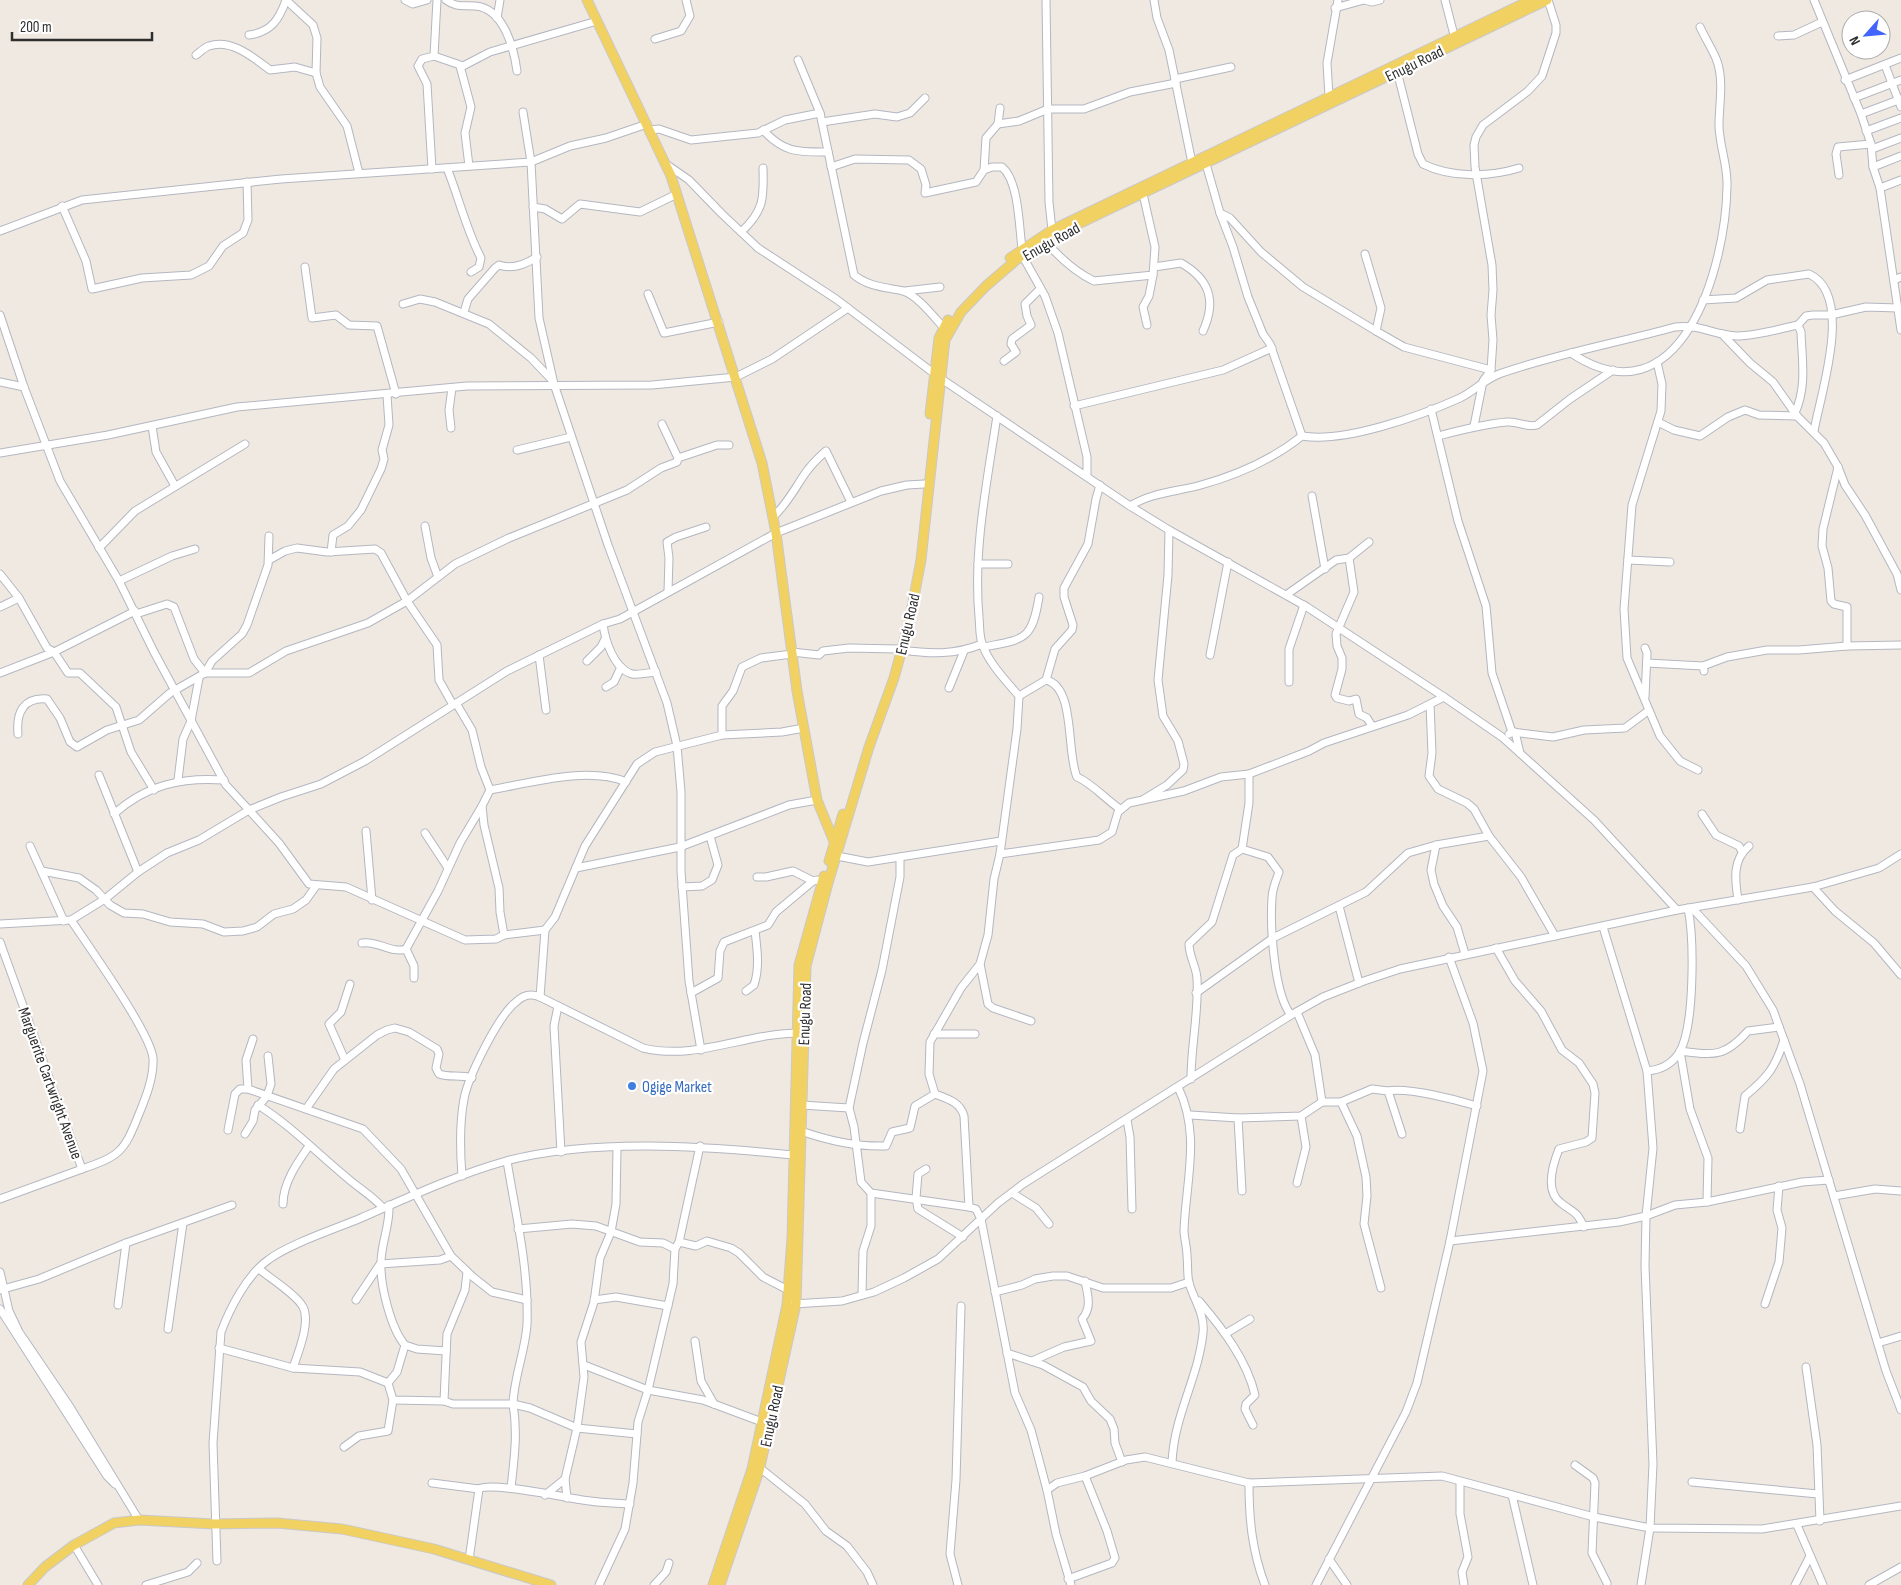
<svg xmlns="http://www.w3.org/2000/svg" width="1901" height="1585" font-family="'Sofia Sans Condensed',sans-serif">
  <rect width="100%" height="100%" fill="#efe9e1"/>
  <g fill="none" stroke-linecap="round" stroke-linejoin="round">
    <defs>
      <g id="minor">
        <path d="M286 0 313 25 317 38 316 73 320 87 347 126 359 173"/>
        <path d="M405 0 413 4 427 0"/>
        <path d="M446 0C457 8 463 5 475 6 504 8 514 49 517 71"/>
        <path d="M1046 0 1049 202 1052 230"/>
        <path d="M1154 0 1157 18 1169 50 1192 163"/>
        <path d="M1445 0 1454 35"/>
        <path d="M1814 0 1861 114 1871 144 1873 167 1880 188 1901 330"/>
        <path d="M1335 8 1364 0 1372 2 1380 0"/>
        <path d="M497 18 500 0"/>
        <path d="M249 35C271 32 279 20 286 0"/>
        <path d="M1778 36 1794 35 1822 22"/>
        <path d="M655 39 681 31 690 16 686 0"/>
        <path d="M196 55C200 52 205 47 209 46 231 38 254 58 270 70L295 67 316 73"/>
        <path d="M434 56 437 0"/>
        <path d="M798 60 820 113 854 275C869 287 885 287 903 291 917 295 934 317 944 328"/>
        <path d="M1885 65 1901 107"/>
        <path d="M460 66 471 107 465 133 469 166"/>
        <path d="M1397 71 1418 154 1423 164C1451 178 1490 177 1519 168"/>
        <path d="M1175 79 1231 67"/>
        <path d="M1845 80 1901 58"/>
        <path d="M1329 96 1327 63 1338 0"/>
        <path d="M1854 98 1901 80"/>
        <path d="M523 112 531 162 539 318 554 384 608 545 667 703 677 746 681 792V871L689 981 701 1050"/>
        <path d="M1861 114 1901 99"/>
        <path d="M822 122 875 114 897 117 910 113 925 98"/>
        <path d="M998 124 1019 121 1048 109H1084L1130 92 1176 83"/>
        <path d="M650 130 659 129 691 140 758 133 785 120 820 113"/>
        <path d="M763 130C784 153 798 152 828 152"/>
        <path d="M1866 131 1901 118"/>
        <path d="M1872 149 1901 138"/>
        <path d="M666 164 689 180 722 214 758 248 836 299 940 378 1130 506 1169 530 1307 607 1444 697 1502 737 1594 820 1677 910"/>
        <path d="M1206 164 1220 213 1233 247 1248 297 1263 334 1270 344 1302 436"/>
        <path d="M831 167 855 159 909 160 921 169 926 185 925 193 976 182 984 170 986 138 998 124 1000 108"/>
        <path d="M1873 167 1901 156"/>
        <path d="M447 168C459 198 466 229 481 258L479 267 471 272"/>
        <path d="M432 169 427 84 418 66 422 59 434 56 463 66 490 52 597 21"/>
        <path d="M984 170 992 167H1002C1019 181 1019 227 1022 248"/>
        <path d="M1839 175 1836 154 1838 147 1871 144"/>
        <path d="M1880 188 1901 180"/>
        <path d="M62 206 86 261 92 289 142 278 191 275 209 266 223 246 243 233 248 220 247 182"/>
        <path d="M533 207 545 209 562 219 580 204 640 212 677 194"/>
        <path d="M1220 213 1230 218 1261 252 1303 287 1376 331 1404 347 1491 370"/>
        <path d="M0 231 82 200 281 179 531 162 570 146 606 138 647 124"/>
        <path d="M741 232C764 211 764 198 763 168"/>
        <path d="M1045 241C1059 257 1075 272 1094 281L1153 275 1155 247 1143 194"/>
        <path d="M1365 254 1381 308 1376 331"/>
        <path d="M1022 255 1045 296 1058 333 1087 457V475"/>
        <path d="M305 267 312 318 336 315 349 325 377 326 396 394"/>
        <path d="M1154 267 1181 263C1209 279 1217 300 1203 331"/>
        <path d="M1894 280 1901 277"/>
        <path d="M905 291 940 287"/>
        <path d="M648 294 664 333 719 322"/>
        <path d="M1703 300 1736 298 1767 280 1809 274C1855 295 1820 395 1814 431"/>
        <path d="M403 304 420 299 435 302 489 324 531 358 551 379"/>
        <path d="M464 312 468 299 495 268 499 265C512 270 526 264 537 257"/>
        <path d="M0 315 24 387 60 481 119 581 154 652 226 785 249 810 199 840 167 853 138 872 105 899 71 920 0 924"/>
        <path d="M1147 325 1143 307 1149 296 1153 275"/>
        <path d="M1722 334 1750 363 1773 382 1797 416 1824 443 1838 467 1845 485 1865 515 1897 574 1901 590"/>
        <path d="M1571 353C1681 426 1726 267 1727 186 1728 165 1719 145 1719 125 1719 105 1724 81 1717 61 1714 52 1705 38 1700 27"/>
        <path d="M1004 361 1016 352 1011 344 1012 339 1031 325 1027 316 1025 304 1040 289"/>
        <path d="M1657 362 1662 384 1661 411 1632 505 1624 609 1627 658 1660 736 1680 761 1698 770"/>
        <path d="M0 382 24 387"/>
        <path d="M1074 406 1223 370 1272 348"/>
        <path d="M1431 409 1458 521 1486 606 1492 673 1512 732"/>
        <path d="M1795 413C1807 386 1802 361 1801 332L1798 325 1806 316 1813 315H1831L1866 307 1898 308"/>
        <path d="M997 416C987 482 973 550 979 617 980 625 979 635 982 643 987 661 1007 682 1019 696L1017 729 1000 854 994 879 988 935 980 964 961 988 930 1042 929 1074 935 1094C948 1099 960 1102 964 1116L969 1207 976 1209 981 1219 1015 1393 1031 1430 1047 1490 1056 1534 1071 1585"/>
        <path d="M1658 422 1674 430 1700 436 1728 417 1745 410 1759 415 1797 416"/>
        <path d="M662 424 678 458"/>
        <path d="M152 426 156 452 175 486"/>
        <path d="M1474 426 1483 381 1491 370 1493 340 1491 315 1493 290 1492 265 1475 167 1474 145 1476 137 1483 125 1528 91 1542 76 1556 33V25L1548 0"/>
        <path d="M451 428 449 410 452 388"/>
        <path d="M1438 436C1461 430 1483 424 1507 422 1518 421 1527 428 1537 425L1570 399 1613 370"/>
        <path d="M517 450 571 437"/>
        <path d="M0 453 108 435 237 407 467 386 652 385 736 377 772 359 848 308"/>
        <path d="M1838 467 1823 529 1822 546 1828 568 1831 601 1834 604 1847 607V646L1901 645"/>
        <path d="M1312 496 1325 569"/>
        <path d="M1130 506C1153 492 1176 492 1201 485 1237 475 1273 459 1302 436 1345 443 1420 416 1460 398 1474 391 1484 380 1499 374 1556 354 1617 343 1675 327 1701 324 1713 335 1737 336 1756 336 1779 329 1798 325"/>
        <path d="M773 517C787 504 794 490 804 475 810 466 818 458 826 451L851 502"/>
        <path d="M425 526 431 558 438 577"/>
        <path d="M99 548 135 511 245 444"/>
        <path d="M331 552 333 535 348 526 361 510 381 469 384 459 382 450 389 425 387 395"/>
        <path d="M1349 558 1354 592 1336 634 1337 646 1342 658V669L1335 695 1337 698 1349 701 1356 699 1359 714 1367 718 1372 726"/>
        <path d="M269 560 285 551 297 548 327 552 375 549 381 553 407 601 437 645 439 680 453 705"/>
        <path d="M1628 560 1670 562"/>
        <path d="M978 564H1008"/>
        <path d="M0 574 19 598 47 648 54 652 68 673H80L116 707 131 752 154 790"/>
        <path d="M119 581 172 556 195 549"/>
        <path d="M668 591 669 558 667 542 676 537 706 527"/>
        <path d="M1286 595 1336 560 1349 558 1369 542"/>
        <path d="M0 607 19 598"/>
        <path d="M136 614 167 604 174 607 194 659 205 673"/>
        <path d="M603 624C605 640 614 669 632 674 639 675 648 673 656 672"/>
        <path d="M984 647C1024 639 1032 641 1039 597"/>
        <path d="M1645 648 1647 653 1645 697"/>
        <path d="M902 650C930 654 955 655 982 644"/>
        <path d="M792 652 819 655 823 651 849 648 897 649"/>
        <path d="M539 655 546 710"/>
        <path d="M1210 655 1228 562"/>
        <path d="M587 661 601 647 605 639"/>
        <path d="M1647 663 1703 666 1704 671"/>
        <path d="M1703 666 1727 657 1767 650H1799L1847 646"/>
        <path d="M0 673 54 652 135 611"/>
        <path d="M205 673H249L286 651 368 623 407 601 455 564 509 538 627 490 661 468 677 462 678 458 717 445H729"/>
        <path d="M1046 680C1076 687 1066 753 1077 777 1093 784 1105 799 1120 809"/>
        <path d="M1289 682V649L1304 605"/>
        <path d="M606 687 614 682 621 667"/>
        <path d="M949 688 964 651"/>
        <path d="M1019 696 1046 680 1055 649 1072 630 1073 625 1064 597V588L1088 544 1096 499 1100 485"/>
        <path d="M456 703 472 730 481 767 490 790 482 806 484 825 499 888 500 912 504 935"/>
        <path d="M1430 704 1432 753 1429 776 1438 789 1467 803 1474 809 1489 836 1521 877 1555 936"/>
        <path d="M1515 732 1520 753"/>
        <path d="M18 734C16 713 23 697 47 699L60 718 70 742 77 747 107 730 139 720 170 693 205 673 212 661 242 634 247 625 268 565 269 536"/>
        <path d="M1509 734 1512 732 1553 737 1584 730 1625 728 1648 711"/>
        <path d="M722 735V706L733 691 742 667 761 658 792 654"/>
        <path d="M99 775 138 872"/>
        <path d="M178 780 183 739 191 721 199 678"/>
        <path d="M490 790C530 783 588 766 626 782"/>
        <path d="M1144 799 1167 785 1183 770 1184 764 1178 741 1163 716 1158 680 1168 575 1169 530"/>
        <path d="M114 814C146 785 182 777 224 780"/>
        <path d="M1702 814 1716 835 1739 846 1742 852"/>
        <path d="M366 831 372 900"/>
        <path d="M425 833 448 868"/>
        <path d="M1436 845 1431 870 1434 884 1443 906 1457 927 1465 954"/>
        <path d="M30 846 64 921"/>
        <path d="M1242 849 1249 803V774"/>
        <path d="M1000 854 1099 840 1112 832 1118 812 1129 803 1184 791 1221 777 1249 774 1309 751 1324 743 1408 715 1444 697"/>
        <path d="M837 856 868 862 1001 841"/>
        <path d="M900 857V877L882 970 863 1043 849 1108 854 1127 861 1182 871 1193 969 1207"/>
        <path d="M576 868 680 847 789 805 817 800"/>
        <path d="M42 871 79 878 96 890 110 905 124 913 143 914 170 922 203 924 224 932 243 931 257 927 274 914 293 909 306 900 316 886"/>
        <path d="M757 877H766L793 871 813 881 817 880"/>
        <path d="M682 887 702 886 712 880 718 865 710 836"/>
        <path d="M1813 887 1835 911 1874 943 1901 975"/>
        <path d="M1738 900C1735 880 1732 860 1749 846"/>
        <path d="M1339 906 1359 983"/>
        <path d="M1692 908 1746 966 1773 1010 1800 1084 1886 1371 1901 1410"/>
        <path d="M71 920C89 947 150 1032 153 1058 154 1077 146 1097 139 1114 124 1152 120 1156 82 1169"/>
        <path d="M1603 927 1647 1071 1653 1148 1646 1216 1645 1266 1653 1464 1650 1528 1641 1585"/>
        <path d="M545 930 504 935 496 939 465 940 346 887 309 884 279 843 249 810 281 797 321 784 365 761 507 671 603 624 620 619 776 533 881 491 907 485 924 484"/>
        <path d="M0 942 82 1169 0 1199"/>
        <path d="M362 943C377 940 392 954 406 949L438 891 460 843 482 806"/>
        <path d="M1496 948 1515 981 1541 1011 1562 1050 1579 1063 1593 1084 1595 1093 1592 1138 1586 1142 1559 1149C1553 1164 1544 1191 1561 1203 1575 1214 1576 1210 1584 1227"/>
        <path d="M406 949 414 966V978"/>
        <path d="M980 964 988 1004 993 1008 1031 1021"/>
        <path d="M746 991 754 985C760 968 757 948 755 931"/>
        <path d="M691 993 718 978 720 951 724 942 768 925 776 912 813 881"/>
        <path d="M1196 993 1273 938 1366 892 1408 853 1436 845 1489 836"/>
        <path d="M540 997 545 930 555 917 585 846 637 764 655 752 722 735 782 732 804 728"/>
        <path d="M558 1006 554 1026 561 1152"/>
        <path d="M934 1034H975"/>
        <path d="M345 1060 329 1024 341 1012 350 984"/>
        <path d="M1647 1071C1660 1070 1671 1065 1679 1053 1695 1027 1694 938 1688 908"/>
        <path d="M1191 1079C1191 1045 1199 1012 1197 978 1196 966 1189 956 1189 944L1212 922 1233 855 1242 849 1268 857 1279 872C1276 880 1272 890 1272 898 1270 926 1274 994 1291 1015"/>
        <path d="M248 1089 246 1060 253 1039"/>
        <path d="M1388 1091C1408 1087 1457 1100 1477 1106"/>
        <path d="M1322 1102H1341L1372 1089 1388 1091 1402 1134"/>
        <path d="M1341 1102 1357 1136 1366 1177 1367 1196 1364 1224 1381 1288"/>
        <path d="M258 1105C290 1125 316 1152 345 1176 358 1188 372 1195 383 1208"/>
        <path d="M801 1105 849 1108"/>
        <path d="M306 1109 334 1069 377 1035 387 1030 395 1028 409 1032 437 1049 439 1054 436 1068 439 1074C450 1078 460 1074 472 1078"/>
        <path d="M1190 1115 1238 1118 1301 1116 1322 1102 1315 1055 1297 1012"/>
        <path d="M1238 1118 1242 1191"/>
        <path d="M1127 1120 1130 1137 1132 1209"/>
        <path d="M1740 1129 1745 1096C1768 1077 1775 1068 1784 1040"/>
        <path d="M228 1130 235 1094 240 1089H248L363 1129 401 1169 451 1256 473 1277 492 1292 527 1300"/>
        <path d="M801 1131C829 1141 855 1147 886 1146L892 1132 910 1128 915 1106 935 1094"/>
        <path d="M245 1134 253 1121 255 1110 267 1096 271 1084 268 1056"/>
        <path d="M507 1161C516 1216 529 1269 527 1325 525 1352 514 1377 513 1404L530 1408 577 1428 637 1434"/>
        <path d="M926 1169 918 1174 916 1198 918 1209 963 1237"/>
        <path d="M462 1176C460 1150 459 1125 464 1099 468 1077 498 1016 516 1002 523 995 531 993 540 997L643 1048C697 1061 748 1032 802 1033"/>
        <path d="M1297 1183 1306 1147 1301 1116"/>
        <path d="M1012 1193 1036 1208 1049 1224"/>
        <path d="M1834 1196 1875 1189 1901 1191"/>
        <path d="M1707 1202 1708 1158 1690 1109 1680 1051C1714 1055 1724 1058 1748 1031L1779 1027"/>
        <path d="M283 1204C283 1183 297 1163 309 1146"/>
        <path d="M389 1205C390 1226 381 1243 381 1263 380 1285 391 1329 405 1345L417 1349 446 1351"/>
        <path d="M518 1229 572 1224 596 1226 640 1242 663 1243 675 1249"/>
        <path d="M1450 1241 1619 1222 1646 1216 1675 1205 1707 1202 1802 1182 1829 1180"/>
        <path d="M679 1242 696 1246 707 1241 731 1248 739 1253 763 1277 788 1290"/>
        <path d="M259 1269C270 1278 297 1295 303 1307 311 1322 298 1353 293 1368"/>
        <path d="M0 1272 9 1311 19 1332 70 1407 139 1520"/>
        <path d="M467 1272 465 1290 447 1334 444 1401 453 1404H513C518 1433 514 1460 511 1488"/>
        <path d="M0 1290 39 1279 126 1243 232 1205"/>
        <path d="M995 1292 1022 1285 1035 1279 1053 1276H1067L1103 1288H1171L1189 1282"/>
        <path d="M862 1295 863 1251 871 1226V1193"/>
        <path d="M356 1300 380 1264 440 1260 451 1256"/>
        <path d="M594 1300 616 1297 668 1306"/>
        <path d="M1199 1301C1222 1328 1247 1360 1255 1395L1246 1404 1245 1409 1253 1425"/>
        <path d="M793 1304 842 1301 874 1292 904 1278 938 1259 998 1203 1023 1184 1291 1015 1323 997 1364 981 1400 969 1677 910 1813 887 1879 868 1901 854"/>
        <path d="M1765 1304 1779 1262 1782 1228 1777 1210 1779 1186"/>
        <path d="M118 1305 126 1243"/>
        <path d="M0 1309 107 1476 115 1484"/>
        <path d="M168 1329 183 1223"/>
        <path d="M1225 1334 1250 1319"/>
        <path d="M695 1341 701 1381 714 1404"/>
        <path d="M1878 1343 1901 1336"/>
        <path d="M405 1345 397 1372 388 1383 393 1400 444 1401"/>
        <path d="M219 1348 293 1368 360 1372 388 1383"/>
        <path d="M1007 1353 1043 1365 1083 1387 1091 1401 1110 1419 1114 1429 1115 1443 1122 1462"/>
        <path d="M1032 1361 1064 1347 1091 1341 1082 1319C1092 1308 1088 1296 1085 1281"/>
        <path d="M584 1365 648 1390 703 1400 762 1422"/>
        <path d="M1806 1367 1817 1445 1820 1521"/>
        <path d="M344 1447 359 1436 388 1431 393 1400"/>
        <path d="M1172 1463C1174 1415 1198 1379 1203 1333 1205 1314 1194 1300 1189 1283 1187 1275 1188 1264 1187 1256 1187 1247 1184 1238 1184 1230 1186 1180 1201 1134 1178 1087"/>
        <path d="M1575 1465 1593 1478 1595 1483 1592 1553 1607 1583"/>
        <path d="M760 1468 805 1504 826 1531 847 1546 867 1572 873 1585"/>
        <path d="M1460 1482V1514L1468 1557 1462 1572 1464 1585"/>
        <path d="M1692 1482 1818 1494"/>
        <path d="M432 1483 479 1489"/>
        <path d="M1249 1483C1249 1519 1252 1551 1265 1585"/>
        <path d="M1047 1490 1057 1483 1085 1476 1126 1460 1145 1457 1249 1483 1442 1476 1594 1517 1650 1528 1762 1529 1901 1506"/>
        <path d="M545 1495 565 1479"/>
        <path d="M1512 1495 1533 1585"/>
        <path d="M567 1498 565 1479 577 1428 584 1377 581 1342 594 1302 600 1258 611 1232 616 1204 617 1148"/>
        <path d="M1797 1525 1823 1585"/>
        <path d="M74 1545 98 1585"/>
        <path d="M1329 1559 1347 1585"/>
        <path d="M469 1560 479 1489C491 1481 571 1499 590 1501 603 1503 617 1503 630 1504"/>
        <path d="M217 1561 213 1443 221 1332C230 1308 247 1275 268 1260 289 1244 335 1229 361 1218 409 1197 456 1175 506 1161 593 1138 704 1146 793 1155"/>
        <path d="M1068 1579 1112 1563 1115 1558 1107 1531 1085 1476"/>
        <path d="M146 1585 188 1572 197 1563"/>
        <path d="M599 1585 625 1529 633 1483 638 1422 648 1390 673 1284 675 1249 679 1242 700 1146"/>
        <path d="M654 1585 666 1572 669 1563"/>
        <path d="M958 1585 950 1554 956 1480 961 1306"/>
        <path d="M1316 1585 1406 1412 1417 1383 1450 1241 1483 1071 1473 1023 1449 957"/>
        <path d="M1795 1585 1810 1556"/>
        <path d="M1869 1585 1901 1567"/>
      </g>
      <g id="major">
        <path d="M587 0 671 176 762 463 776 533 797 691 817 800 835 844"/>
        <path d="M1010 258 1052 230 1531 0"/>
        <path d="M930 414 939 338 948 320"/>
        <path d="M829 861 843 814"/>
        <path d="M28 1585 45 1567 74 1545 114 1523 139 1520 214 1524 277 1523 342 1529 434 1549 551 1585"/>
        <path d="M713 1585 752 1469 787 1305 792 1238 799 965 824 876"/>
        <path d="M720 1585 759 1471 796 1304 806 966 828 883 869 747 894 678 909 623 921 560 945 340 961 312 986 286 1022 255 1053 236 1547 0"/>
      </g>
    </defs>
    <use href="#minor" stroke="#b4b7c1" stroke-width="9"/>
    <use href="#major" stroke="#c9c9c9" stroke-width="11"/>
    <use href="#minor" stroke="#fff" stroke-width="7"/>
    <use href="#major" stroke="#f2d163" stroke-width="9"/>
  </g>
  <circle fill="#3f7fe0" stroke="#fff" stroke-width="2" cx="632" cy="1086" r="5"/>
  <g text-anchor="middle" stroke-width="4.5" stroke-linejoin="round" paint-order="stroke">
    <g font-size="16" fill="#2e2e2e" stroke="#fff">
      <text transform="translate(1414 63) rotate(-26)" y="6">Enugu Road</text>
      <text transform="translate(1051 241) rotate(-29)" y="6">Enugu Road</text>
      <text transform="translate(907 624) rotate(-77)" y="6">Enugu Road</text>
      <text transform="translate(804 1014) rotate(-88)" y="6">Enugu Road</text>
      <text transform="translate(51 1083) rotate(70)" y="6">Marguerite Cartwright Avenue</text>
      <text transform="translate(771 1416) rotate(-78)" y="6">Enugu Road</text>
    </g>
    <g font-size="16" fill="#366cbe" stroke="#fff" text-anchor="start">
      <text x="642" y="1092">Ogige Market</text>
    </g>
  </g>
  <g transform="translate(1866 35) rotate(243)"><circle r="24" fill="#ffffff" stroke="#ababab"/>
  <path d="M0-4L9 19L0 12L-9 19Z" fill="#4264fb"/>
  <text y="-8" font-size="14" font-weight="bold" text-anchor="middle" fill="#2e2e2e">N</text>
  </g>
  <path d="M12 32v8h140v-8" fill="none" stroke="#2e2e2e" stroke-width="2.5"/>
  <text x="20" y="32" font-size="15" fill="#2e2e2e" stroke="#ffffff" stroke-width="4" paint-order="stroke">200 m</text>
</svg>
